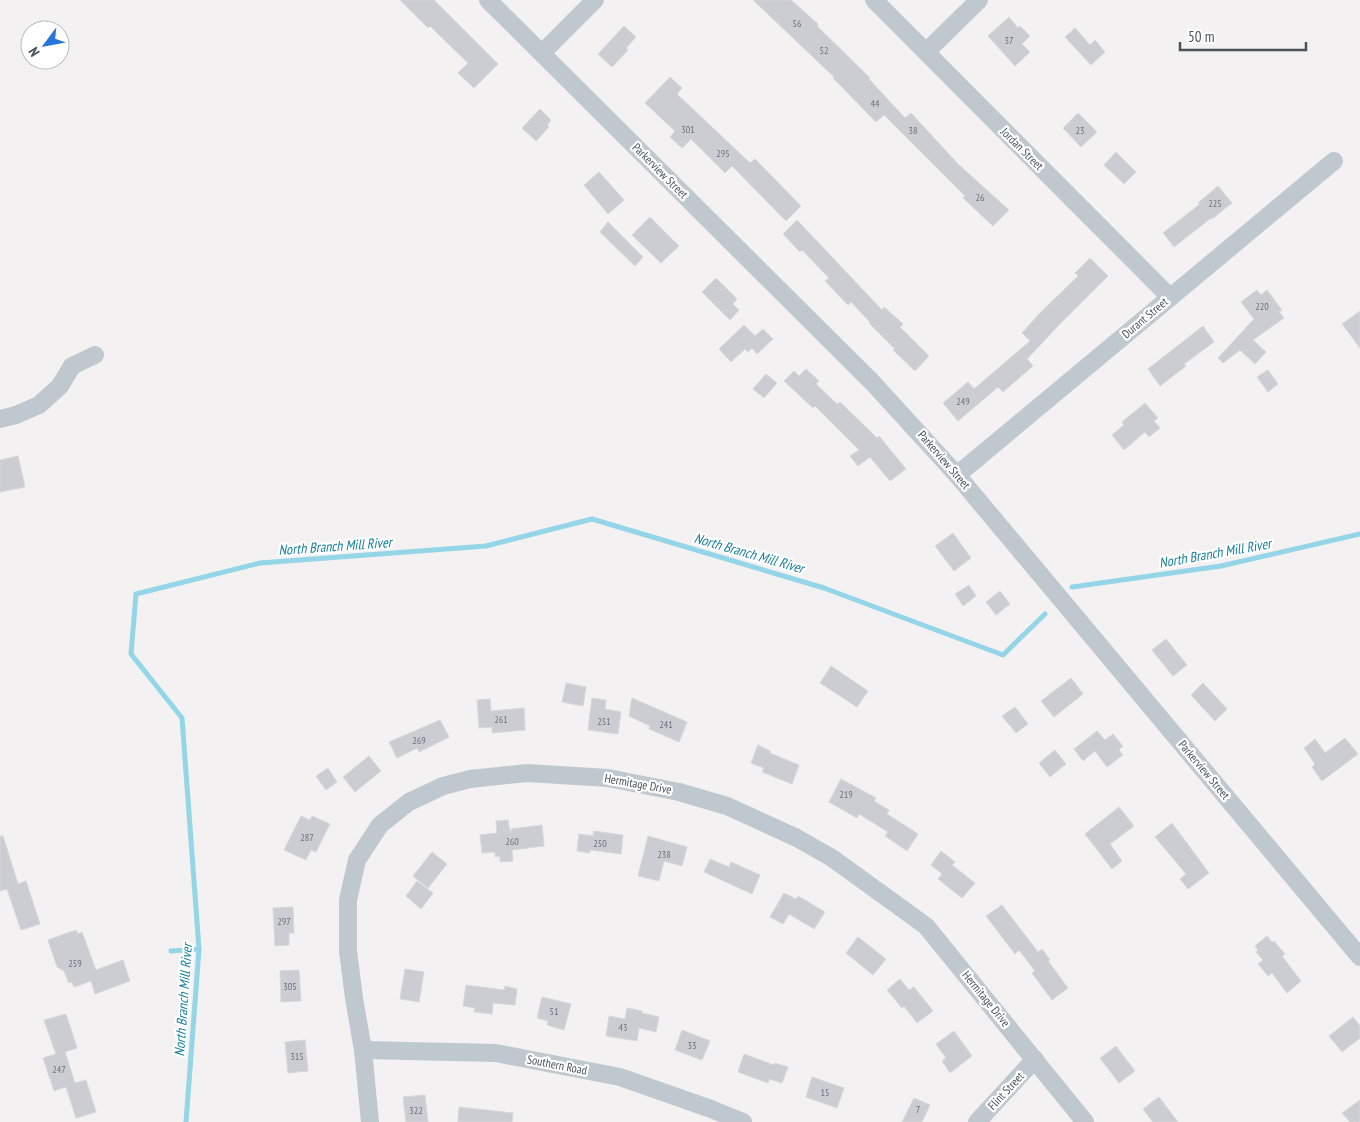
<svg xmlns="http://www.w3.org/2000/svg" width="1360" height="1122" font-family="'PT Sans Narrow',sans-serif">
  <rect width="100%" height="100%" fill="#f3f1f1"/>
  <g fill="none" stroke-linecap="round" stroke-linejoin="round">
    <g stroke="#94d6e7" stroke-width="5">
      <path d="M1072 587 1221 566 1360 534"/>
      <path d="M171 951 199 949"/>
      <path d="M186 1122 199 949 182 718 131 654 136 594 260 563 486 546 592 519 824 588 1003 655 1045 614"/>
    </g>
  </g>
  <g fill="#cbcdd3" stroke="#d6d8dc">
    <path d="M400 0H434L498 64 474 88 458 73 468 63 430 26 428 28Z"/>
    <path d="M753 0H791L818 24 817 26 870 78 869 79 905 118 911 113 958 164 1009 210 993 226 963 198 965 196 884 115 876 122 833 78 834 77Z"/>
    <path d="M1009 17 1018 28 1020 26 1030 36 1022 44 1030 52 1015 66 988 36Z"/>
    <path d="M624 26 636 37 626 48 628 50 612 67 598 54Z"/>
    <path d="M1075 28 1090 45 1095 40 1105 52 1091 65 1065 37Z"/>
    <path d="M670 77 682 88 677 94 750 163 755 159 801 206 786 221 732 166 725 173 691 139 682 148 670 137 675 131 645 103Z"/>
    <path d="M540 109 551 120 547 125 549 127 536 141 522 128Z"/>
    <path d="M1078 113 1097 132 1081 147 1063 128Z"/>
    <path d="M1116 152 1136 172 1124 184 1104 165Z"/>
    <path d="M599 172 624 200 608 214 584 185Z"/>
    <path d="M1218 186 1232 203 1212 219 1211 218 1174 247 1163 233 1200 204 1198 203Z"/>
    <path d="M650 217 679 246 661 263 632 235Z"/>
    <path d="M797 220 882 310 884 307 903 324 900 327 929 356 915 371 893 350 895 349 869 323 870 322 851 302 848 305 825 281 829 278 802 250 800 252 783 234Z"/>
    <path d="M608 222 643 257 635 266 600 232Z"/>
    <path d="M1090 258 1108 276 1059 325 1027 359 1033 366 1003 392 998 387 958 421 943 403 968 382 974 389 1030 341 1022 333 1040 313 1078 276 1075 273Z"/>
    <path d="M716 278 737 299 733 304 739 310 730 320 702 292Z"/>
    <path d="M1257 290 1261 295 1267 290 1282 310 1279 312 1284 318 1253 340 1266 352 1255 364 1240 350 1223 363 1218 358 1254 319 1241 302Z"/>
    <path d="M1360 311V348L1342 324Z"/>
    <path d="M744 325 755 336 763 329 773 339 757 354 752 348 748 352 745 349 731 362 719 349Z"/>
    <path d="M1203 326 1214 342 1184 364 1186 366 1160 386 1148 369Z"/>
    <path d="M806 369 819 381 816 384 837 404 840 402 877 438 879 436 906 469 890 481 870 457 858 466 850 456 859 450 815 406 813 408 784 381 794 371 799 376Z"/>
    <path d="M1268 370 1278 384 1268 392 1257 377Z"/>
    <path d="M766 374 777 383 764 398 753 389Z"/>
    <path d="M1145 403 1158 418 1154 421 1160 428 1149 437 1145 432 1124 450 1112 435 1124 425 1122 422Z"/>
    <path d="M18 456 25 487 0 492V460Z"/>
    <path d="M953 533 971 558 954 571 935 546Z"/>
    <path d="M969 585 976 596 963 606 955 594Z"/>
    <path d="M1000 591 1010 604 996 615 986 602Z"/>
    <path d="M1166 639 1187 665 1173 676 1152 650Z"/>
    <path d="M831 666 868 691 857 707 820 683Z"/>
    <path d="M1071 678 1083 694 1054 717 1041 701Z"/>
    <path d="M566 683 586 687 583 706 562 702Z"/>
    <path d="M1203 683 1227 709 1215 721 1191 695Z"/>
    <path d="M592 698 606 700 605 709 621 712 618 734 588 730Z"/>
    <path d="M632 698 687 722 679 742 649 729 650 726 629 716Z"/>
    <path d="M490 699 491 711 524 708 525 730 492 733V727L479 728 477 700Z"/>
    <path d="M1015 707 1028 724 1016 733 1002 716Z"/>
    <path d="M440 720 449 737 419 752 417 748 397 758 389 742Z"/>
    <path d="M1097 731 1105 740 1113 734 1123 746 1119 750 1123 755 1107 767 1095 751 1083 761 1074 749Z"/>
    <path d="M1345 738 1358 754 1322 781 1312 767 1315 764 1304 748 1315 739 1325 753Z"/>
    <path d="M758 745 770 751V753L799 765 792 784 762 772 764 768 751 763Z"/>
    <path d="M1055 750 1066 764 1050 777 1039 763Z"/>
    <path d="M369 756 381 771 355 792 343 777Z"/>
    <path d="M328 768 337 782 326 790 316 776Z"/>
    <path d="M841 779 876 798 874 801 889 810 887 814 918 834 907 851 885 836 888 832 859 814 857 818 829 802Z"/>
    <path d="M1119 807 1134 826 1110 844 1122 861 1112 869 1085 834Z"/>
    <path d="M301 816 310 820 312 816 330 824 316 852 311 850 306 860 284 850Z"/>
    <path d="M508 820 510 832H511V829L542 825 544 846 512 850 513 861 500 862V856L495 857V852L482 853 480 835 497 833 496 821Z"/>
    <path d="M1172 823 1209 873 1188 889 1180 879 1186 874 1155 837Z"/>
    <path d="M594 831 623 835 621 854 590 850V853L577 851 579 834 593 836Z"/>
    <path d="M0 836H3L18 884 26 881 40 924 21 930 7 889 0 891Z"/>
    <path d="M648 836 687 847 682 866 664 861 659 881 638 876Z"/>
    <path d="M941 851 955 862 952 865 975 883 962 898 938 879 942 874 931 865Z"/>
    <path d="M432 852 447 864 428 888 413 876Z"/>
    <path d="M710 859 729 867 731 862 760 875 752 894 704 872Z"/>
    <path d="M417 881 433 893 421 909 406 896Z"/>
    <path d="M784 893 796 899 798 896 825 912 814 929 789 914 783 924 770 917Z"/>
    <path d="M1002 905 1038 952 1042 949 1050 960 1048 961 1068 988 1052 1000 1032 973 1035 971 1019 950 1015 954 986 916Z"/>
    <path d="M293 907 294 933H289V945L275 946 273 908Z"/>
    <path d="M76 930 78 934 82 932 96 970 123 960 130 981 95 994 91 981 74 987 72 982 69 983 64 971 57 967 48 940Z"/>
    <path d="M1267 936 1272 942 1274 941 1285 954 1282 956 1301 981 1287 993 1272 973 1268 976 1258 964 1263 960 1256 952 1258 950 1255 946Z"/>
    <path d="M858 937 886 959 873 975 846 953Z"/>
    <path d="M405 969 424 972 419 1002 400 999Z"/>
    <path d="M299 970 301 1001 281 1002 280 971Z"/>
    <path d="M900 979 909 990 914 987 933 1011 917 1023 904 1006 902 1008 887 990Z"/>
    <path d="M466 985 504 990 505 986 517 989 515 1005 493 1003 492 1014 474 1012 475 1008 463 1006Z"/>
    <path d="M542 997 571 1004 564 1030 547 1025 548 1021 537 1018Z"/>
    <path d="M627 1008 642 1011V1013L659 1017 656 1032 639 1028 637 1041 606 1036 609 1016 625 1019Z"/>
    <path d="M66 1014 77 1048 65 1052 75 1083 86 1080 96 1112 76 1118 66 1087 54 1091 43 1058 56 1054 44 1020Z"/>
    <path d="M1353 1017 1360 1026V1038L1342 1052 1329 1036Z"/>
    <path d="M682 1030 710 1041 702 1060 675 1050Z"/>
    <path d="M954 1031 972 1056 950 1073 942 1061 946 1058 936 1044Z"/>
    <path d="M305 1040 308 1071 288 1073 285 1042Z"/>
    <path d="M1116 1046 1135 1071 1119 1083 1100 1058Z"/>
    <path d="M744 1054 774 1065 775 1063 788 1067 782 1083 769 1079 768 1083 738 1072Z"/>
    <path d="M812 1077 844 1088 837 1108 806 1097Z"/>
    <path d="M425 1095 428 1122H406L403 1097Z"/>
    <path d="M1159 1097 1178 1122H1153L1143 1109Z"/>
    <path d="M914 1098 930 1105 922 1122H902Z"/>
    <path d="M1360 1100V1122H1350L1342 1113Z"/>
    <path d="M459 1107 513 1113 512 1122H458Z"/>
  </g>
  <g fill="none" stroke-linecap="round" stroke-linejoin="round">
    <g stroke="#c0c8cf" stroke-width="18">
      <path d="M488 0 872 382 957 475 1360 957"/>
      <path d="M874 0 1170 297"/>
      <path d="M926 52 979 0"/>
      <path d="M542 53 595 0"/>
      <path d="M0 419 16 415 39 405 60 386 72 366 95 355"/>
      <path d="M957 475 1334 161"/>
      <path d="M363 1050 496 1053 620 1077 711 1109 743 1122"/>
      <path d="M370 1122 363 1050 354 998 348 951V900L357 860 380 825 409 802 443 786 470 779 527 773 608 778 679 792 727 806 797 838 832 858 926 926 1085 1122"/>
      <path d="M977 1122 1035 1059"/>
    </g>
  </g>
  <g text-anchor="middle" stroke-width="4.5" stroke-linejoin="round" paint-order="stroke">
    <g font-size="10" fill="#6a727a">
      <text x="797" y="27">56</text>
      <text x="1009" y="44">37</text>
      <text x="824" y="54">52</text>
      <text x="875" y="107">44</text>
      <text x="688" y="133">301</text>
      <text x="913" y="134">38</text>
      <text x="1080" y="134">23</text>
      <text x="723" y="157">295</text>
      <text x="980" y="201">26</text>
      <text x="1215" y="207">225</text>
      <text x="1262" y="310">220</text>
      <text x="963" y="405">249</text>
      <text x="501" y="723">261</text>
      <text x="604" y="725">251</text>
      <text x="666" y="728">241</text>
      <text x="419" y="744">269</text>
      <text x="846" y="798">219</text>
      <text x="307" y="841">287</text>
      <text x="512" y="845">260</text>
      <text x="600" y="847">250</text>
      <text x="664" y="858">238</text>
      <text x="284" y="925">297</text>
      <text x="75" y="967">259</text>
      <text x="290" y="990">305</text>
      <text x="554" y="1015">51</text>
      <text x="623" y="1031">43</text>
      <text x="692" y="1049">33</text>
      <text x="297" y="1060">315</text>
      <text x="59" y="1073">247</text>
      <text x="825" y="1096">15</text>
      <text x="918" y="1113">7</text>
      <text x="416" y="1114">322</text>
    </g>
    <g font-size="12" fill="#4a545d" stroke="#fff">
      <text transform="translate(1022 149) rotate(45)" y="4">Jordan Street</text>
      <text transform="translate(660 171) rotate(45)" y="4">Parkerview Street</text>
      <text transform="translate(1145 318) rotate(-40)" y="4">Durant Street</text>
      <text transform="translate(944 460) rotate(49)" y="4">Parkerview Street</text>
      <text transform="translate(1204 770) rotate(50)" y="4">Parkerview Street</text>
      <text transform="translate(638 784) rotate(10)" y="4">Hermitage Drive</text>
      <text transform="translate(986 999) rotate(51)" y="4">Hermitage Drive</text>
      <text transform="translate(557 1065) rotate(11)" y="4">Southern Road</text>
      <text transform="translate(1006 1091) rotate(-47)" y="4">Flint Street</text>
    </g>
    <g font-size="14" font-style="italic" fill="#17819d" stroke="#fff">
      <text transform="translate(335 546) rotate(-4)" y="5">North Branch Mill River</text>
      <text transform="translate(749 553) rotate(16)" y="5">North Branch Mill River</text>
      <text transform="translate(1215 553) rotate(-10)" y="5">North Branch Mill River</text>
      <text transform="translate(183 1000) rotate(-86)" y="5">North Branch Mill River</text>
    </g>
  </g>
  <g transform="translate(45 45) rotate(238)"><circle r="24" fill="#ffffff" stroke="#b7bbbe"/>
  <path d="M0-4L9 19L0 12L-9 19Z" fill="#2675d8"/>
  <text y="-8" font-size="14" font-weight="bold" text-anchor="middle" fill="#4a545d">N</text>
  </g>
  <path d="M1180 42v8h126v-8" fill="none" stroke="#4a545d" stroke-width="2.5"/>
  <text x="1188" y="42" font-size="15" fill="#4a545d" stroke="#ffffff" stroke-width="4" paint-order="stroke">50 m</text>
</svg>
